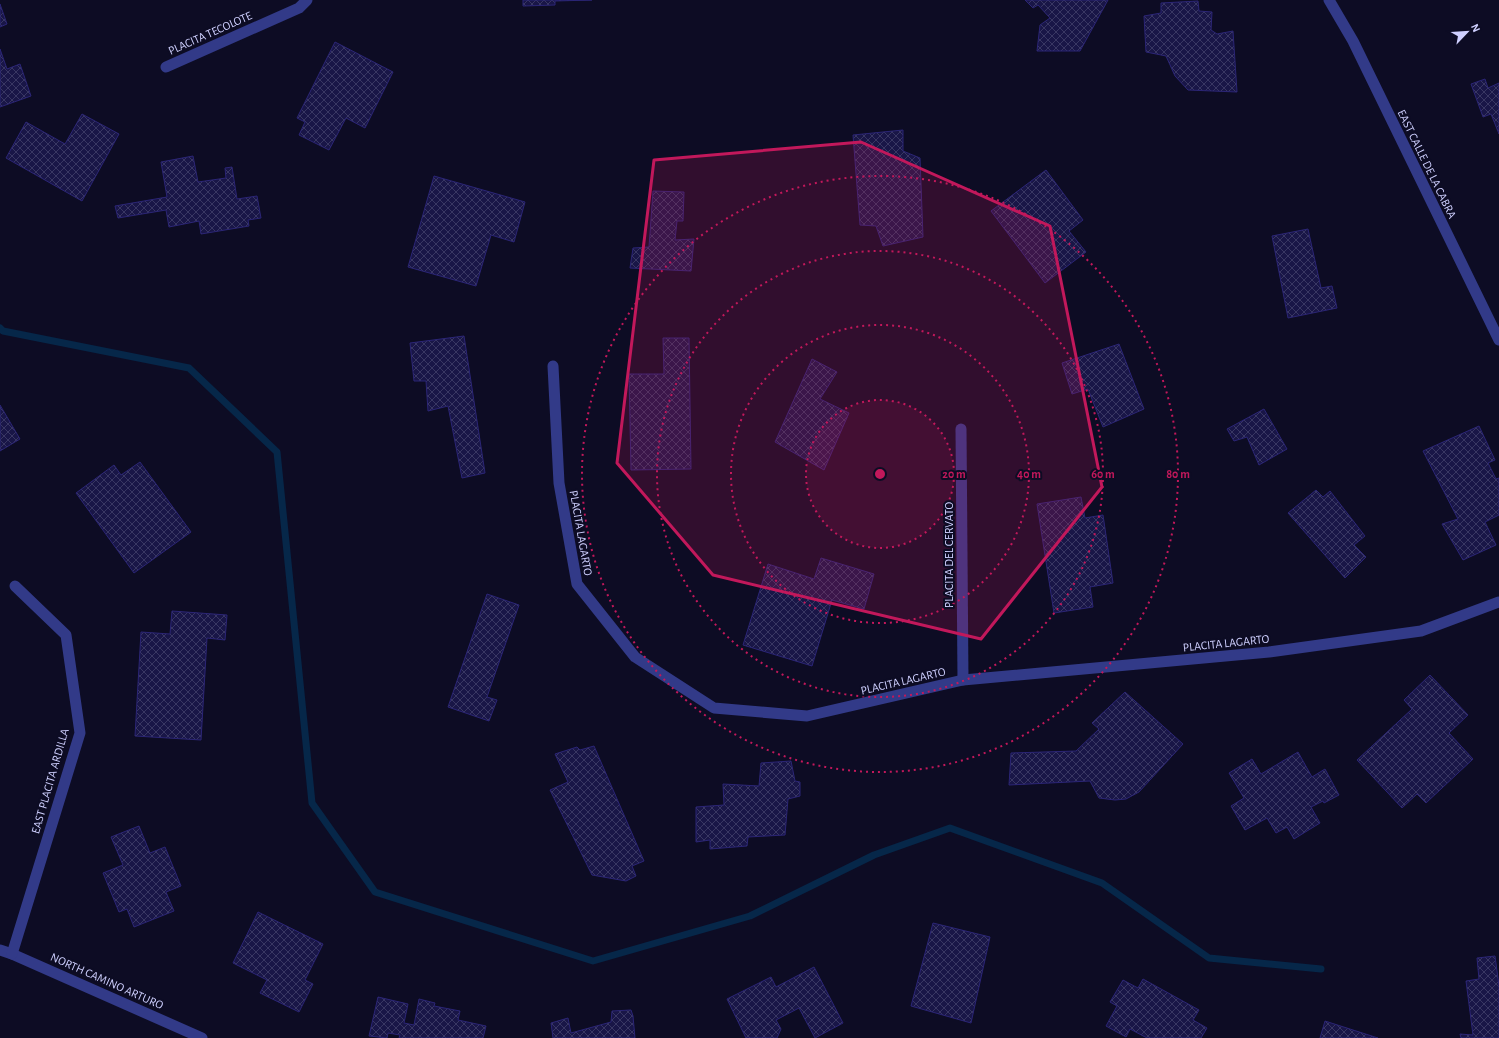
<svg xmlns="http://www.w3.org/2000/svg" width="1499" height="1038" font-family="'Alegreya Sans',sans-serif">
  <defs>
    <pattern id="building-cross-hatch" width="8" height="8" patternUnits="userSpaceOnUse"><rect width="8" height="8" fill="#191647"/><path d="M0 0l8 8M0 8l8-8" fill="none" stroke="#393763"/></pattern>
  </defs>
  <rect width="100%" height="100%" fill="#0d0c24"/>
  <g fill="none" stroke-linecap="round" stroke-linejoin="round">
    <path stroke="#062749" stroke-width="7" d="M0 328 3 331 189 368 277 452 312 803 375 892 593 961 750 916 874 855 950 828 1102 883 1209 958 1321 969"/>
  </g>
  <g fill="url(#building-cross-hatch)" stroke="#2b2576">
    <path d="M523 0H592L555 1V5L523 6Z"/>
    <path d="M1025 0H1108L1080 51H1037L1040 25 1050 18 1038 5 1033 8Z"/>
    <path d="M1198 1 1199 11 1212 12 1211 30 1217 34 1233 31 1237 92 1188 90 1175 76 1166 56 1146 52 1144 16 1161 13V3Z"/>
    <path d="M0 4 7 24 0 27Z"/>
    <path d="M335 42 393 72 365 128 346 118 329 150 299 135 305 122 297 118Z"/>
    <path d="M0 49 7 69 20 64 31 96 0 107Z"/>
    <path d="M1485 79 1488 88 1499 83V134L1491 114 1483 117 1471 84Z"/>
    <path d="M82 114 119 134 82 201 6 158 26 122 65 144Z"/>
    <path d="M903 130V151L920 158 923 237 883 246 876 226 860 225 853 135Z"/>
    <path d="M193 156 198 182 226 178 225 168 232 167 237 199 257 196 261 218 248 220 249 226 201 234 199 221 169 227 166 210 118 218 115 206 167 197 161 162Z"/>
    <path d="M1046 170 1083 220 1069 231 1086 252 1045 283 991 211Z"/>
    <path d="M434 176 525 202 514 242 491 235 476 286 408 267Z"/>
    <path d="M653 191 684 192 683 221H677L675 240 694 239 691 271 630 268 633 248 649 247Z"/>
    <path d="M1308 229 1321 288 1332 286 1337 308 1288 318 1272 236Z"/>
    <path d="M464 336 485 473 462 478 448 406 428 411 426 381H414L410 343Z"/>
    <path d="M663 338H689L691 469 631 470 629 374H664Z"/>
    <path d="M1119 344 1144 409 1103 427 1088 389 1072 394 1062 363Z"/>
    <path d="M812 359 837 372 820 399 849 413 824 470 775 442Z"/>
    <path d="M0 405 20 439 0 451Z"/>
    <path d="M1264 409 1287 449 1259 465 1247 437 1234 441 1227 429Z"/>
    <path d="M1479 426 1495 460 1488 463 1496 479 1499 478V515L1485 522 1496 545 1463 560 1442 524 1458 519 1423 451Z"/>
    <path d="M140 462 191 532 134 573 76 493 114 465 121 475Z"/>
    <path d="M1316 490 1323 497 1330 491 1365 536 1354 545 1366 557 1345 578 1288 513Z"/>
    <path d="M1081 497 1085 518 1103 515 1113 583 1090 587 1093 607 1054 613 1037 504Z"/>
    <path d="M821 558 874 574 864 609 832 600 812 666 743 645 768 564 814 579Z"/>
    <path d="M487 594 519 605 487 697 497 700 489 721 448 707Z"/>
    <path d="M172 611 227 615 225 640 207 638 201 740 135 736 141 632 170 634Z"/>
    <path d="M1430 675 1468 715 1449 733 1473 759 1426 803 1417 794 1402 808 1357 760 1412 709 1404 700Z"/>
    <path d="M1125 692 1183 744 1139 792 1126 799 1115 800 1099 798 1090 781 1009 785 1011 753 1076 751 1099 729 1092 723Z"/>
    <path d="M594 746 644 861 632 866 636 876 626 881 592 875 550 790 568 782 555 754 577 747 580 750Z"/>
    <path d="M1298 752 1312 777 1325 769 1339 795 1324 803 1323 801 1311 807 1320 823 1294 839 1287 827 1276 833 1267 818 1245 830 1231 806 1244 798 1229 773 1252 759 1261 774Z"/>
    <path d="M791 761 795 781 800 782V796L788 799 785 835 748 837 747 846 710 849V840L696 842V807L724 805 723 784 759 786 761 763Z"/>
    <path d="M139 826 150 853 165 847 181 886 166 892 174 911 134 927 127 909 119 912 103 873 123 865 111 837Z"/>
    <path d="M258 912 323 944 305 980 313 984 299 1012 260 993 267 980 233 963Z"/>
    <path d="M933 923 990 937 971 1023 911 1006Z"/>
    <path d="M1495 956 1499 986V1038H1461L1460 1034 1473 1035 1466 981 1479 979 1477 958Z"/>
    <path d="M814 967 843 1023 815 1038 799 1008 776 1020 781 1029 777 1038H746L727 999 771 977 776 987Z"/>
    <path d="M1143 979 1199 1010 1193 1020 1207 1028 1201 1038H1147L1130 1029 1126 1037 1106 1026 1117 1006 1110 1002 1123 980 1138 988Z"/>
    <path d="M378 997 408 1004 404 1023 414 1025 419 999 435 1003 434 1006 460 1011 458 1020 486 1026 483 1038H399L400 1035 388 1033 387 1038 369 1036Z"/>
    <path d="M631 1010 633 1016 635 1038H553L551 1023 568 1018 571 1033 611 1022 612 1011Z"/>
    <path d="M1325 1021 1378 1038H1320Z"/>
  </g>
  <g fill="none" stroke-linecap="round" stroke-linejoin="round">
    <g stroke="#323a88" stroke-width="11">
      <path d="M1329 0 1353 41 1499 340"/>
      <path d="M166 67 299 8 307 0"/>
      <path d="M553 366 559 483 577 584 635 657 714 708 807 716 963 680 1269 652 1421 631 1499 602"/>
      <path d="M961 429 963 680"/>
      <path d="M0 950 12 954 202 1038"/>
      <path d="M12 954 80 733 66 635 15 586"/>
    </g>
  </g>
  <path fill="#c2185b" fill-opacity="0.2" stroke="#c2185b" stroke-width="3" stroke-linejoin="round" d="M861 142 1050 226 1102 487 981 639 713 575 617 463 654 160Z"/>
  <circle cx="880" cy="474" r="74" fill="#c2185b" fill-opacity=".12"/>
  <g fill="none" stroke="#c2185b" stroke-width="2" stroke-dasharray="2 4">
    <circle cx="880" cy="474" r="74"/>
    <circle cx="880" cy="474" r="149"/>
    <circle cx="880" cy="474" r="223"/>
    <circle cx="880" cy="474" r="298"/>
  </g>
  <g text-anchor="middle" stroke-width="4" stroke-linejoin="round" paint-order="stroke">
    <g font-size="12" fill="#cfd0ff" stroke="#0d0c24">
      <text transform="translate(210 33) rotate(-24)" y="4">PLACITA TECOLOTE</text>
      <text transform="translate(1427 164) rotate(64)" y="4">EAST CALLE DE LA CABRA</text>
      <text transform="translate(581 533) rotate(80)" y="4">PLACITA LAGARTO</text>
      <text transform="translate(949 555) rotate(-90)" y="4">PLACITA DEL CERVATO</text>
      <text transform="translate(1226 643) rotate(-6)" y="4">PLACITA LAGARTO</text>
      <text transform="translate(903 681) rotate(-13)" y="4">PLACITA LAGARTO</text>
      <text transform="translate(50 781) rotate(-74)" y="4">EAST PLACITA ARDILLA</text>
      <text transform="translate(107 981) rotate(24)" y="4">NORTH CAMINO ARTURO</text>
    </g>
  </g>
  <circle cx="880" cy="474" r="6" fill="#c2185b" stroke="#0d0c24" stroke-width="2"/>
  <g font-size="12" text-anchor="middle" font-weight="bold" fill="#c2185b" stroke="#0d0c24" stroke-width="4" stroke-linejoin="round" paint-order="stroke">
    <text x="954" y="478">20 m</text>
    <text x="1029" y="478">40 m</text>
    <text x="1103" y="478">60 m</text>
    <text x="1178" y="478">80 m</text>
  </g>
  <g transform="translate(1467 32) rotate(65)" stroke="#0d0c24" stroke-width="3" paint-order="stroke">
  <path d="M0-3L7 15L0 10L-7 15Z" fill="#cfd0ff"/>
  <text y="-6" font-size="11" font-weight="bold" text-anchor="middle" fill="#cfd0ff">N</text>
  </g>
</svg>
